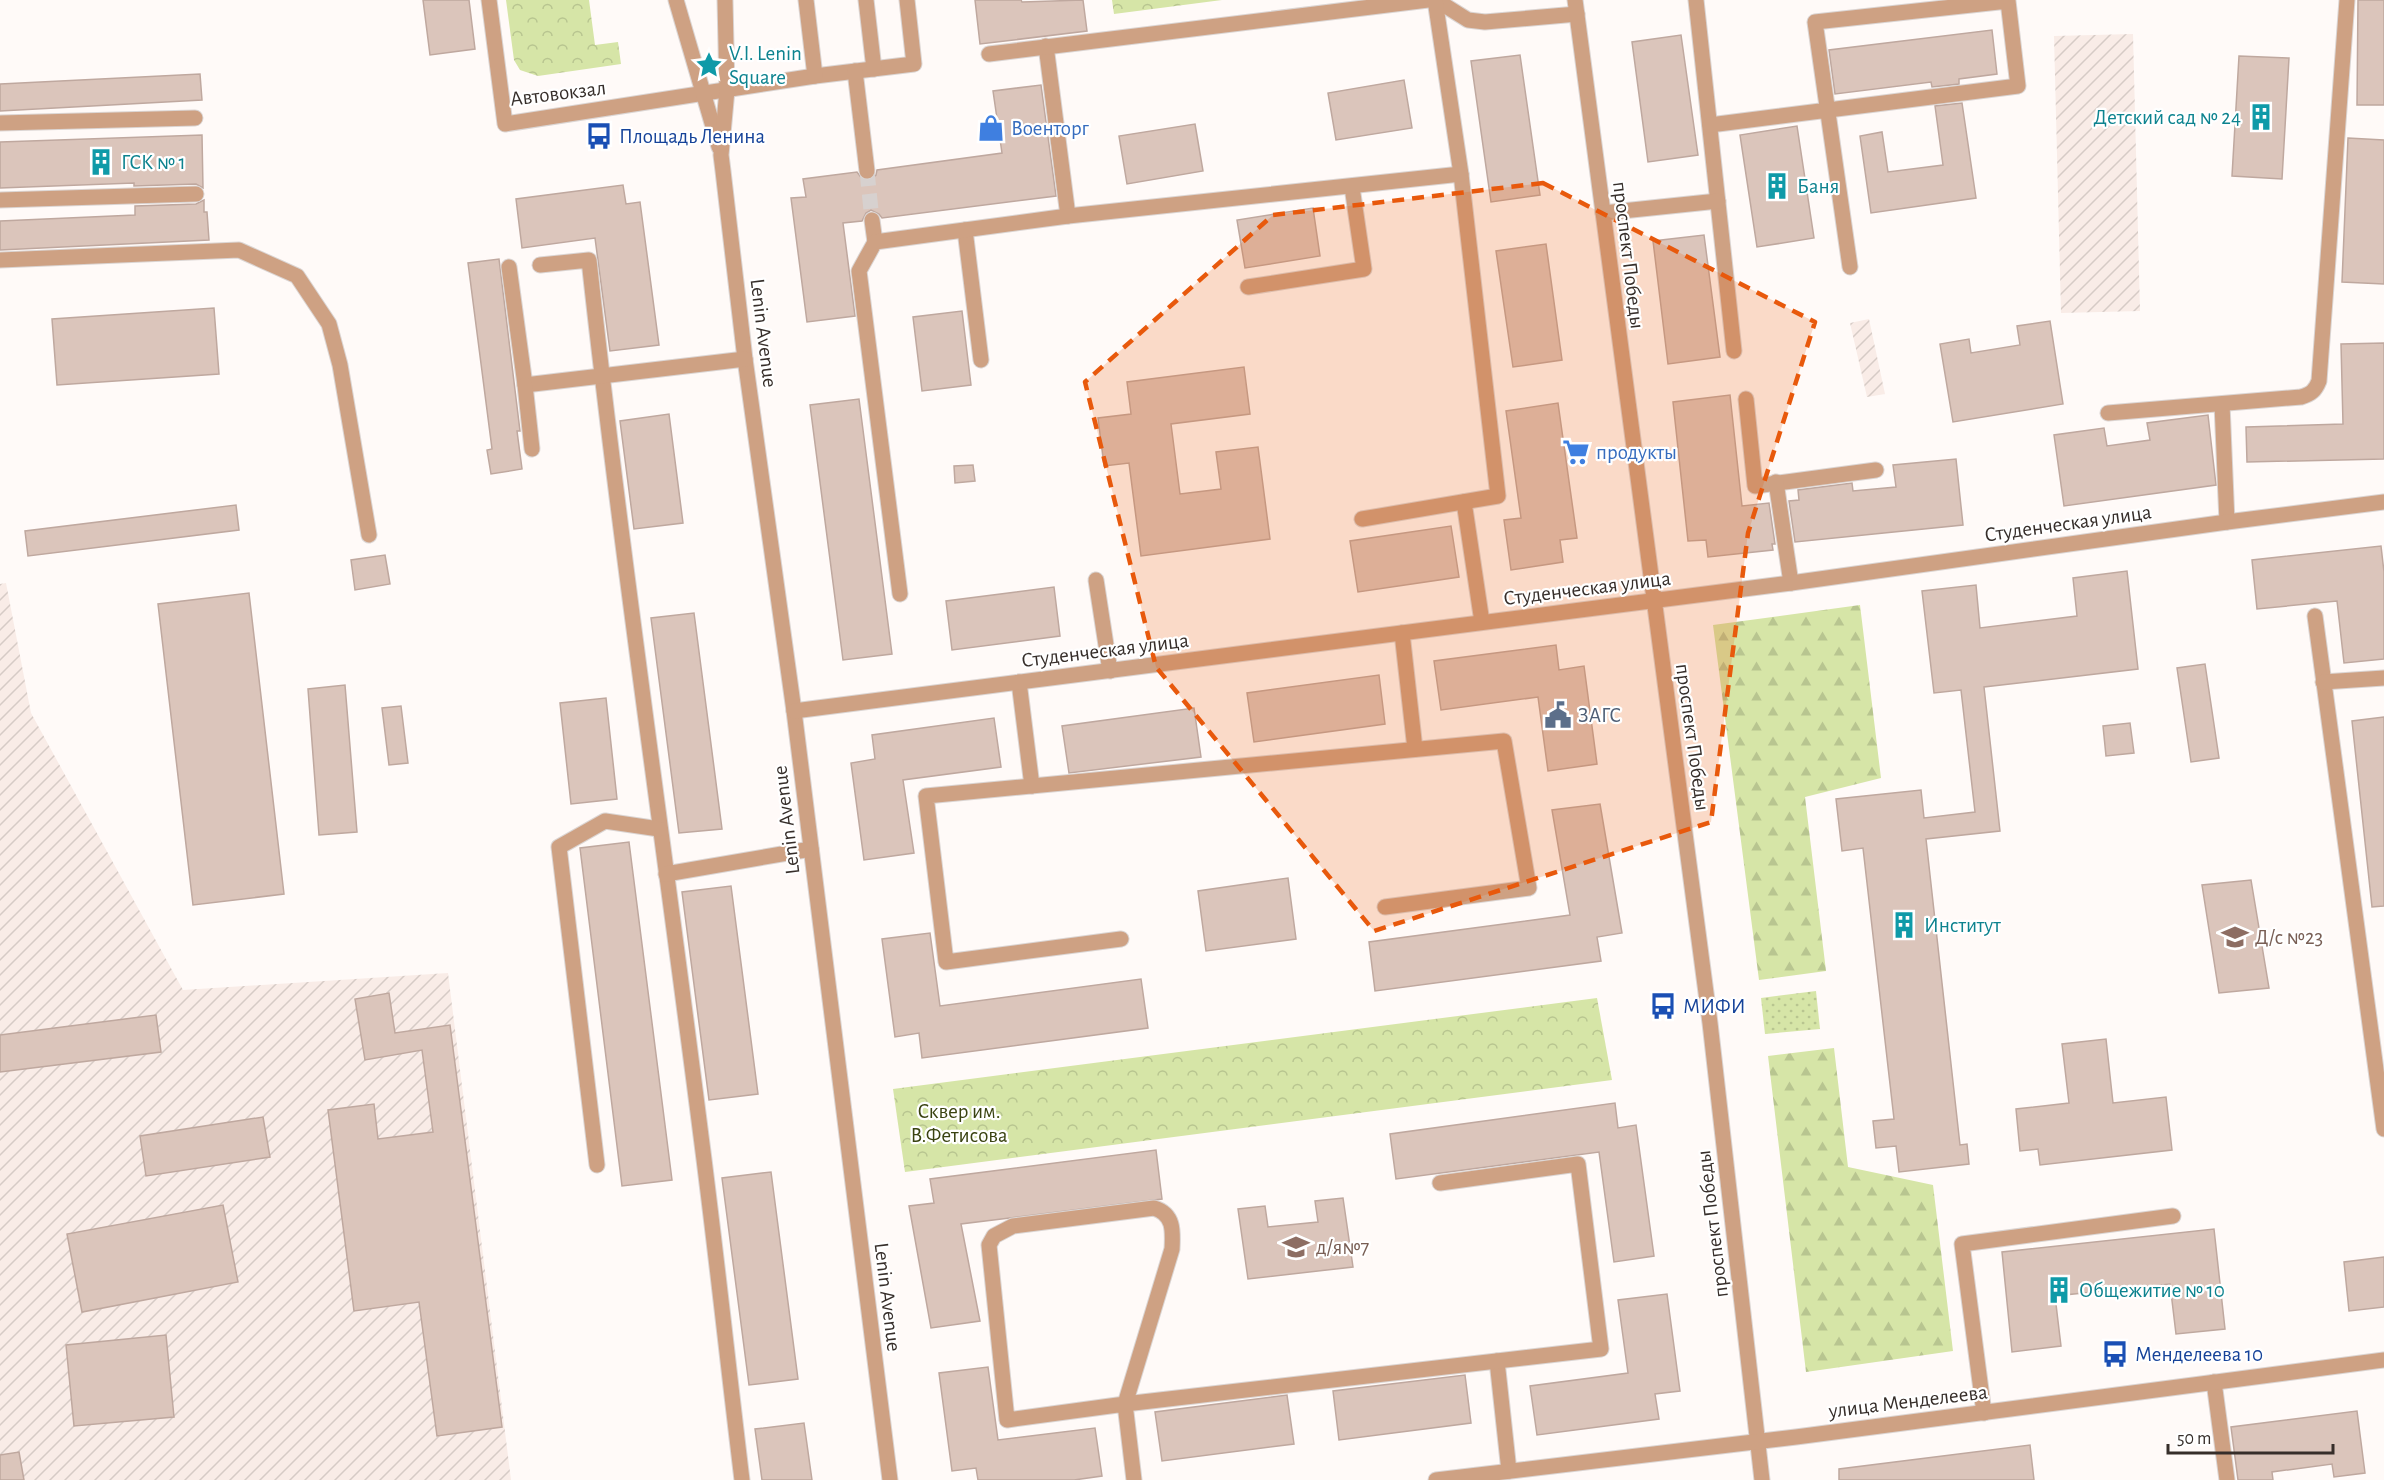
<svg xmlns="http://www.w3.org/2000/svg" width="2384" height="1480" font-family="'Alegreya Sans',sans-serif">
  <defs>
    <pattern id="industrial-furrows" width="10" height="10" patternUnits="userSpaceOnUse" patternTransform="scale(1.5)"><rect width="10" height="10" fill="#f9ece7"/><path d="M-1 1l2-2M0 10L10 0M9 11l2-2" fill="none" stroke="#d6cbc6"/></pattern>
    <pattern id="grass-dots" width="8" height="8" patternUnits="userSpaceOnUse" patternTransform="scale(1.5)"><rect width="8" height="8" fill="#d6e5a7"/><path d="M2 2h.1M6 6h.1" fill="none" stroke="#b8c590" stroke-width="1.8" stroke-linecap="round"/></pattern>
    <pattern id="forest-firs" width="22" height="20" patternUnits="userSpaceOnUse" patternTransform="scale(1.5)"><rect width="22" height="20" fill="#d6e5a7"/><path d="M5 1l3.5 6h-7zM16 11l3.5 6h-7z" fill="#b8c590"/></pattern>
    <pattern id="park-crowns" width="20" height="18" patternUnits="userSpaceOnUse" patternTransform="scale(1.5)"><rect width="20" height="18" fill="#d6e5a7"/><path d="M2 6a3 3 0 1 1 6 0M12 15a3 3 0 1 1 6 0" fill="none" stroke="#b8c590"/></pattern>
  </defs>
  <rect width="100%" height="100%" fill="#fffaf8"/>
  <g fill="url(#industrial-furrows)">
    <path d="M2133 34 2140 311 2061 313 2054 36Z"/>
    <path d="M1869 319 1885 394 1867 397 1850 323Z"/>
    <path d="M6 583 31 713 183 990 448 973 511 1480H0V584Z"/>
  </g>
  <path fill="url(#grass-dots)" d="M1816 991 1820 1029 1765 1034 1761 998Z"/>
  <g fill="url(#forest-firs)">
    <path d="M1860 605 1881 778 1805 797 1826 971 1759 980 1713 625Z"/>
    <path d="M1834 1048 1848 1167 1933 1185 1953 1351 1806 1372 1768 1056Z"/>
  </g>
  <g fill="url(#park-crowns)">
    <path d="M506 0H589L595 45 618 42 621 64 538 76 520 70 514 60Z"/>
    <path d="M1112 0H1222L1114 14Z"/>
    <path d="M1597 998 1612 1080 905 1172 893 1089Z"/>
  </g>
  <g fill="#dbc5bb" stroke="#bfa89f" stroke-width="1.5">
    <path d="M423 0H469L475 49 430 55Z"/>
    <path d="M975 0H1021L1022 2 1083 0 1087 31 980 44Z"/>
    <path d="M2358 0H2384V105H2357Z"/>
    <path d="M1992 30 1997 74 1959 79V84L1932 87 1931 82 1835 94 1829 50Z"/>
    <path d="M1681 35 1698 155 1648 162 1632 42Z"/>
    <path d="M1520 55 1540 195 1491 202 1471 61Z"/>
    <path d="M2239 56 2289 58 2282 179 2232 176Z"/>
    <path d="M200 74 202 100 0 111V84Z"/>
    <path d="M1404 80 1412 128 1336 140 1328 93Z"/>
    <path d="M1041 85 1056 196 882 218 879 214 871 210 866 213 862 221 843 223 855 316 807 322 791 198 806 197 803 179 857 172 863 180 869 181 876 175 877 170 1002 153 993 91Z"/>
    <path d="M1962 103 1976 198 1871 213 1860 136 1882 132 1888 172 1943 165 1935 106Z"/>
    <path d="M1195 124 1203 171 1127 184 1119 136Z"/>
    <path d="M1797 126 1814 238 1757 247 1740 135Z"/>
    <path d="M202 135 203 188 196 184 134 186V183L0 188V142Z"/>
    <path d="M2348 138 2384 140V284L2342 282Z"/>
    <path d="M623 185 626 204 640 202 659 345 610 351 595 238 522 248 516 199Z"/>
    <path d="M204 200V212H207L209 240 0 250V221L135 215V206L196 204Z"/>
    <path d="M1313 208 1320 256 1245 268 1237 220Z"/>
    <path d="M1704 235 1720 357 1668 364 1653 241Z"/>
    <path d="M1546 244 1562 360 1513 367 1496 251Z"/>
    <path d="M499 259 520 431H517L522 469 491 474 487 450 492 449 468 263Z"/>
    <path d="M214 308 219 374 57 385 52 319Z"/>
    <path d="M962 311 971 385 922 391 913 317Z"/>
    <path d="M2050 321 2063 404 1953 422 1940 344 1969 339 1971 353 2020 345 2017 326Z"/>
    <path d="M2384 343V459L2247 462 2246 427 2343 424 2341 344Z"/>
    <path d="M1244 367 1250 414 1171 424 1180 494 1221 489 1216 452 1258 447 1270 539 1141 556 1129 463 1104 466 1098 418 1131 414 1127 382Z"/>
    <path d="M1730 395 1742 506 1769 503 1775 544H1772L1773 550 1708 557 1706 540 1688 541 1673 402Z"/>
    <path d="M859 399 892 654 843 660 810 405Z"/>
    <path d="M1558 403 1577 538 1560 540 1563 562 1511 570 1504 520 1521 518 1506 411Z"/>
    <path d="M669 414 683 523 634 529 620 421Z"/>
    <path d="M2208 415 2216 485 2064 506 2054 435 2104 428 2107 446 2150 440 2147 423Z"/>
    <path d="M1956 459 1963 525 1795 542 1789 501 1799 500 1798 490 1852 483 1853 491 1896 487 1893 465Z"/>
    <path d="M973 465 975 481 955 483 954 466Z"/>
    <path d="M236 505 239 530 28 556 25 531Z"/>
    <path d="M1451 526 1459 577 1358 592 1350 541Z"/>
    <path d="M2381 546 2384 572V659L2344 663 2337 601 2257 609 2252 560Z"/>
    <path d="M385 555 390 584 355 590 351 560Z"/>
    <path d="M2127 571 2138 669 1984 687 2000 831 1926 839 1960 1145 1967 1144 1969 1164 1899 1172 1896 1146 1876 1148 1873 1121 1894 1119 1863 848 1842 851 1836 799 1921 790 1924 818 1975 812 1961 690 1934 693 1922 591 1976 585 1980 628 2077 616 2073 578Z"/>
    <path d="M1054 587 1060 636 952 650 946 601Z"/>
    <path d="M249 593 284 894 193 905 158 604Z"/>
    <path d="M694 613 722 829 679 833 651 618Z"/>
    <path d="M1556 645 1559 670 1584 666 1597 764 1548 771 1538 697 1441 710 1434 661Z"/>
    <path d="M2205 664 2219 758 2191 762 2177 668Z"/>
    <path d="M1379 675 1385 724 1254 742 1247 693Z"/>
    <path d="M345 685 357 832 319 835 308 689Z"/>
    <path d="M606 698 617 799 571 804 560 703Z"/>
    <path d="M401 706 408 763 389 765 382 708Z"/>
    <path d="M1194 708 1201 757 1069 773 1062 726Z"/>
    <path d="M2384 717V906L2372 907 2352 721Z"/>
    <path d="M994 718 1001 767 903 780 914 853 864 860 851 763 875 759 872 735Z"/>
    <path d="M2130 723 2134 753 2106 756 2103 726Z"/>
    <path d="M1600 804 1622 933 1597 937 1601 961 1375 991 1369 942 1570 915 1552 810Z"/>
    <path d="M629 842 672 1180 622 1186 580 848Z"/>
    <path d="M1288 878 1296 939 1206 951 1198 891Z"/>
    <path d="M2251 880 2269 988 2219 993 2202 885Z"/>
    <path d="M731 886 758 1094 709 1100 682 892Z"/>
    <path d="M930 933 940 1006 1141 979 1148 1028 922 1058 919 1033 895 1037 882 939Z"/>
    <path d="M389 993 395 1033 450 1025 502 1427 437 1436 419 1302 354 1311 328 1110 374 1104 378 1139 433 1132 422 1050 365 1060 355 999Z"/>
    <path d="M156 1015 161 1052 0 1072V1035Z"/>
    <path d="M2106 1039 2113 1103 2166 1097 2172 1150 2040 1165 2038 1149 2020 1151 2016 1109 2069 1103 2062 1044Z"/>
    <path d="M1615 1103 1618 1128 1636 1125 1654 1256 1614 1262 1599 1152 1396 1179 1390 1134Z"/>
    <path d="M263 1117 270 1157 146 1176 140 1136Z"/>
    <path d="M1156 1150 1162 1199 961 1224 980 1321 931 1328 909 1206 934 1203 930 1179Z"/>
    <path d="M771 1172 798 1379 749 1385 722 1178Z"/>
    <path d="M1343 1198 1353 1267 1248 1279 1238 1209 1265 1206 1268 1227 1318 1222 1315 1201Z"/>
    <path d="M223 1205 238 1282 82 1312 67 1234Z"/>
    <path d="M2214 1229 2225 1329 2176 1334 2170 1284 2055 1296 2061 1346 2012 1352 2002 1252Z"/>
    <path d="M2384 1257V1307L2349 1311 2344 1262Z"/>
    <path d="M1667 1294 1680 1391 1655 1394 1659 1419 1537 1435 1530 1386 1628 1373 1618 1300Z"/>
    <path d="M166 1335 174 1417 74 1426 66 1345Z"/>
    <path d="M988 1367 998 1440 1095 1428 1102 1476 1074 1480H978L976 1468 952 1471 939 1373Z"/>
    <path d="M1465 1375 1471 1423 1339 1440 1333 1391Z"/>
    <path d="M1287 1395 1294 1444 1162 1461 1155 1412Z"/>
    <path d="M2357 1411 2365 1473 2334 1477 2332 1464 2272 1472 2273 1480H2238L2231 1427Z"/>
    <path d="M804 1423 812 1480H762L755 1429Z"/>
    <path d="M2030 1445 2034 1480H1839V1469Z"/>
    <path d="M19 1452 24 1480H0V1455Z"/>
  </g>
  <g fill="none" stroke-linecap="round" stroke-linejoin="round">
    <path stroke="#d7d1cf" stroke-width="15" stroke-dasharray="15 8" stroke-linecap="butt" d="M867 171 872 220"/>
    <defs>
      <g id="minor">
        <path d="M489 0 505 124 815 76 914 64 907 0"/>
        <path d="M676 0 719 147"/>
        <path d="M725 0 727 90 721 155 723 171 745 359 794 711 890 1480"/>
        <path d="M806 0 815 76"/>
        <path d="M866 0 874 69"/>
        <path d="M1436 0 1468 20 1485 22 1577 14"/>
        <path d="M1575 0 1710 1023 1762 1480"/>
        <path d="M1696 0 1734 351"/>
        <path d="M1046 46 1068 216"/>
        <path d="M989 54 1428 0"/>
        <path d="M855 71 867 171"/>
        <path d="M0 123 195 118"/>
        <path d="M1710 125 2018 86 2008 1 1815 22 1850 267"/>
        <path d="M0 200 196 194"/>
        <path d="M1603 213 1718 201"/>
        <path d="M872 220 875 242"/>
        <path d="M965 230 981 360"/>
        <path d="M0 260 239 250 297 276 329 324 340 365 369 535"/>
        <path d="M540 265 589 260C621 553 664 844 701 1136 716 1251 728 1365 742 1480"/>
        <path d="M509 267 525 385 745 359"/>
        <path d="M1248 287 1364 269 1352 187"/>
        <path d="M525 385 532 449"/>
        <path d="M1746 399 1755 486 1876 470"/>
        <path d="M2222 404 2227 522"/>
        <path d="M2108 413 2301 397C2311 394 2315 391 2319 381L2347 0"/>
        <path d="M1776 482 1791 583"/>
        <path d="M1464 502 1482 622"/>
        <path d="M1362 519 1498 496 1461 174 1435 0"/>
        <path d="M1096 580 1110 671"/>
        <path d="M900 594 859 271 875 242 1068 216 1461 174"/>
        <path d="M2315 616 2384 1129"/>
        <path d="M1402 633 1415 749"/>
        <path d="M1019 682 1032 786"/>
        <path d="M2323 682 2384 678"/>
        <path d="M794 711 1791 583 2227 522 2384 502"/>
        <path d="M666 874 811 849"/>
        <path d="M1121 939 946 962 926 796 1504 741 1529 888 1385 907"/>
        <path d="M597 1165 559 847 605 821 659 829"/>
        <path d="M1497 1361 1509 1471"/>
        <path d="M2214 1382 2227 1480"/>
        <path d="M1984 1413 1962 1244 2173 1216"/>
        <path d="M1134 1480 1125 1404 1172 1249C1173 1231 1174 1214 1154 1208L1013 1226 994 1236 989 1245 1007 1420 1125 1404 1601 1349 1578 1164 1440 1183"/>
        <path d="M1436 1480 1796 1437 2384 1360"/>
      </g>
    </defs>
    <use href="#minor" stroke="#dbd5d3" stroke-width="17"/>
    <use href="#minor" stroke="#cea183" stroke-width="15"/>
  </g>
  <path fill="#e8590c" fill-opacity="0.2" stroke="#e8590c" stroke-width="4.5" stroke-dasharray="12 8" stroke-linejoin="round" d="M1543 183 1815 322 1748 533 1711 822 1374 931 1156 667 1085 382 1273 215Z"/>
  <defs>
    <symbol id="sight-bare" viewBox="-9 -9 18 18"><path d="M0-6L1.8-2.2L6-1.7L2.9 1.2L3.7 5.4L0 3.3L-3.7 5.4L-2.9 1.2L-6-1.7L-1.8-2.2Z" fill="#0f9aa8" stroke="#fff" stroke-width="2.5" paint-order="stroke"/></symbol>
    <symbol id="building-bare" viewBox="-9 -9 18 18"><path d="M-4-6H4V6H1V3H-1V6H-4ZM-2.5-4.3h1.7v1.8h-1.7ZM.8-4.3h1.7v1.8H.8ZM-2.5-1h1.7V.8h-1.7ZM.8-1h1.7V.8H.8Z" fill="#0f9aa8" stroke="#fff" stroke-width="2.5" paint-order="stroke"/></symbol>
    <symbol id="shop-bare" viewBox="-9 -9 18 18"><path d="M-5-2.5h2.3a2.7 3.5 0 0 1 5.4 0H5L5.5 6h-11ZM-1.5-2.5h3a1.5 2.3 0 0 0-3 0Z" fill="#3f7fe0" stroke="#fff" stroke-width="2.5" paint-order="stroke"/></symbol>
    <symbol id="bus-bare" viewBox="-9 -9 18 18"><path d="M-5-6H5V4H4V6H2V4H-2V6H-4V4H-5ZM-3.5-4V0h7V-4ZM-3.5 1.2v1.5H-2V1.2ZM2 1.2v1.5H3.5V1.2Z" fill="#1a4fb4" stroke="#fff" stroke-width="2.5" paint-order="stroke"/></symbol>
    <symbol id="supermarket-bare" viewBox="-9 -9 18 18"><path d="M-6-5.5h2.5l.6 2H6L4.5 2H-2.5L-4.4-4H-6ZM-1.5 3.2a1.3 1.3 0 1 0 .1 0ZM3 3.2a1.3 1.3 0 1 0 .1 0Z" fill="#3f7fe0" stroke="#fff" stroke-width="2.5" paint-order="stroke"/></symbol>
    <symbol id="civic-bare" viewBox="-9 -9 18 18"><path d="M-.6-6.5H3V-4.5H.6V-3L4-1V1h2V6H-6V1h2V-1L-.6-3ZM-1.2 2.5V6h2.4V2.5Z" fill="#5c6f8a" stroke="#fff" stroke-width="2.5" paint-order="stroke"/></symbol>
    <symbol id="school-bare" viewBox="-9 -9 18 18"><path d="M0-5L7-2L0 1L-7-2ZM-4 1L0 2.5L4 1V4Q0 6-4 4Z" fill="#8d6e63" stroke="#fff" stroke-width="2.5" paint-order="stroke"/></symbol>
  </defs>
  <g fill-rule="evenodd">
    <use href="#sight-bare" x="690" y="46" width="38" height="38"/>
    <use href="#building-bare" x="2242" y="98" width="38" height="38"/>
    <use href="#shop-bare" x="972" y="109" width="38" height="38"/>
    <use href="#bus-bare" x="580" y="117" width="38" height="38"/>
    <use href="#building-bare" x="82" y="143" width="38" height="38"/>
    <use href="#building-bare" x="1758" y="167" width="38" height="38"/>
    <use href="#supermarket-bare" x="1557" y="433" width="38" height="38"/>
    <use href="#civic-bare" x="1539" y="696" width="38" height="38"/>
    <use href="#building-bare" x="1885" y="906" width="38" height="38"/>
    <use href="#school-bare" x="2216" y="918" width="38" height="38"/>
    <use href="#bus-bare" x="1644" y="987" width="38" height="38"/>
    <use href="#school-bare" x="1277" y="1228" width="38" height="38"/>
    <use href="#building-bare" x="2040" y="1271" width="38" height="38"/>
    <use href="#bus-bare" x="2096" y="1335" width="38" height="38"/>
  </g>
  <g text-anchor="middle" stroke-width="4.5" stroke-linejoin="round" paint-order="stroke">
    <g font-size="21" fill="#0d838f" stroke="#fff" text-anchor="start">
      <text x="729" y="60">V.I. Lenin<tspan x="729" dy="24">Square</tspan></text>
      <text x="2241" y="124" text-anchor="end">Детский сад № 24</text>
      <text x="121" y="169">ГСК № 1</text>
      <text x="1797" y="193">Баня</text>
      <text x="1924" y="932">Институт</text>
      <text x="2079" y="1297">Общежитие № 10</text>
    </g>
    <g font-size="21" fill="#362e2a" stroke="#fff">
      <text transform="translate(558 93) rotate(-7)" y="7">Автовокзал</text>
      <text transform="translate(1629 255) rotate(83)" y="7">проспект Победы</text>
      <text transform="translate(764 333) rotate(83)" y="7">Lenin Avenue</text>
      <text transform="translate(2068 523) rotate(-8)" y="7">Студенческая улица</text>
      <text transform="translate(1587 588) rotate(-7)" y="7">Студенческая улица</text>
      <text transform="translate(1105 650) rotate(-7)" y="7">Студенческая улица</text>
      <text transform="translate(1693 737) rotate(82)" y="7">проспект Победы</text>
      <text transform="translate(786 820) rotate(-97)" y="7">Lenin Avenue</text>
      <text transform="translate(1712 1224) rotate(-97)" y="7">проспект Победы</text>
      <text transform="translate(888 1297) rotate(83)" y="7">Lenin Avenue</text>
      <text transform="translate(1908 1401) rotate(-7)" y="7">улица Менделеева</text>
    </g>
    <g font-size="21" fill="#366cbe" stroke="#fff" text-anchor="start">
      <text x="1011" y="135">Военторг</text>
      <text x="1596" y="459">продукты</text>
    </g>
    <g font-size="21" fill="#164399" stroke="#fff" text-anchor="start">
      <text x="619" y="143">Площадь Ленина</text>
      <text x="1683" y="1013">МИФИ</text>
      <text x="2135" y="1361">Менделеева 10</text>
    </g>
    <g font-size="21" fill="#4e5e75" stroke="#fff" text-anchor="start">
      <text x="1578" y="722">ЗАГС</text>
    </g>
    <g font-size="21" fill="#785e54" stroke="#fff" text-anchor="start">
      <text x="2255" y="944">Д/с №23</text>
      <text x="1316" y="1254">д/я№7</text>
    </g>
    <g font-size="21" fill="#3a4311" stroke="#fff">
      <text x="959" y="1118">Сквер им.<tspan x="959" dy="24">В.Фетисова</tspan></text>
    </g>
  </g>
  <path d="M2168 1444v9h165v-9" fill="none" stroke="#362e2a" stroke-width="3"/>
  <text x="2177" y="1444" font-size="18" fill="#362e2a" stroke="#ffffff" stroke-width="4.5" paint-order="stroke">50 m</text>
</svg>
